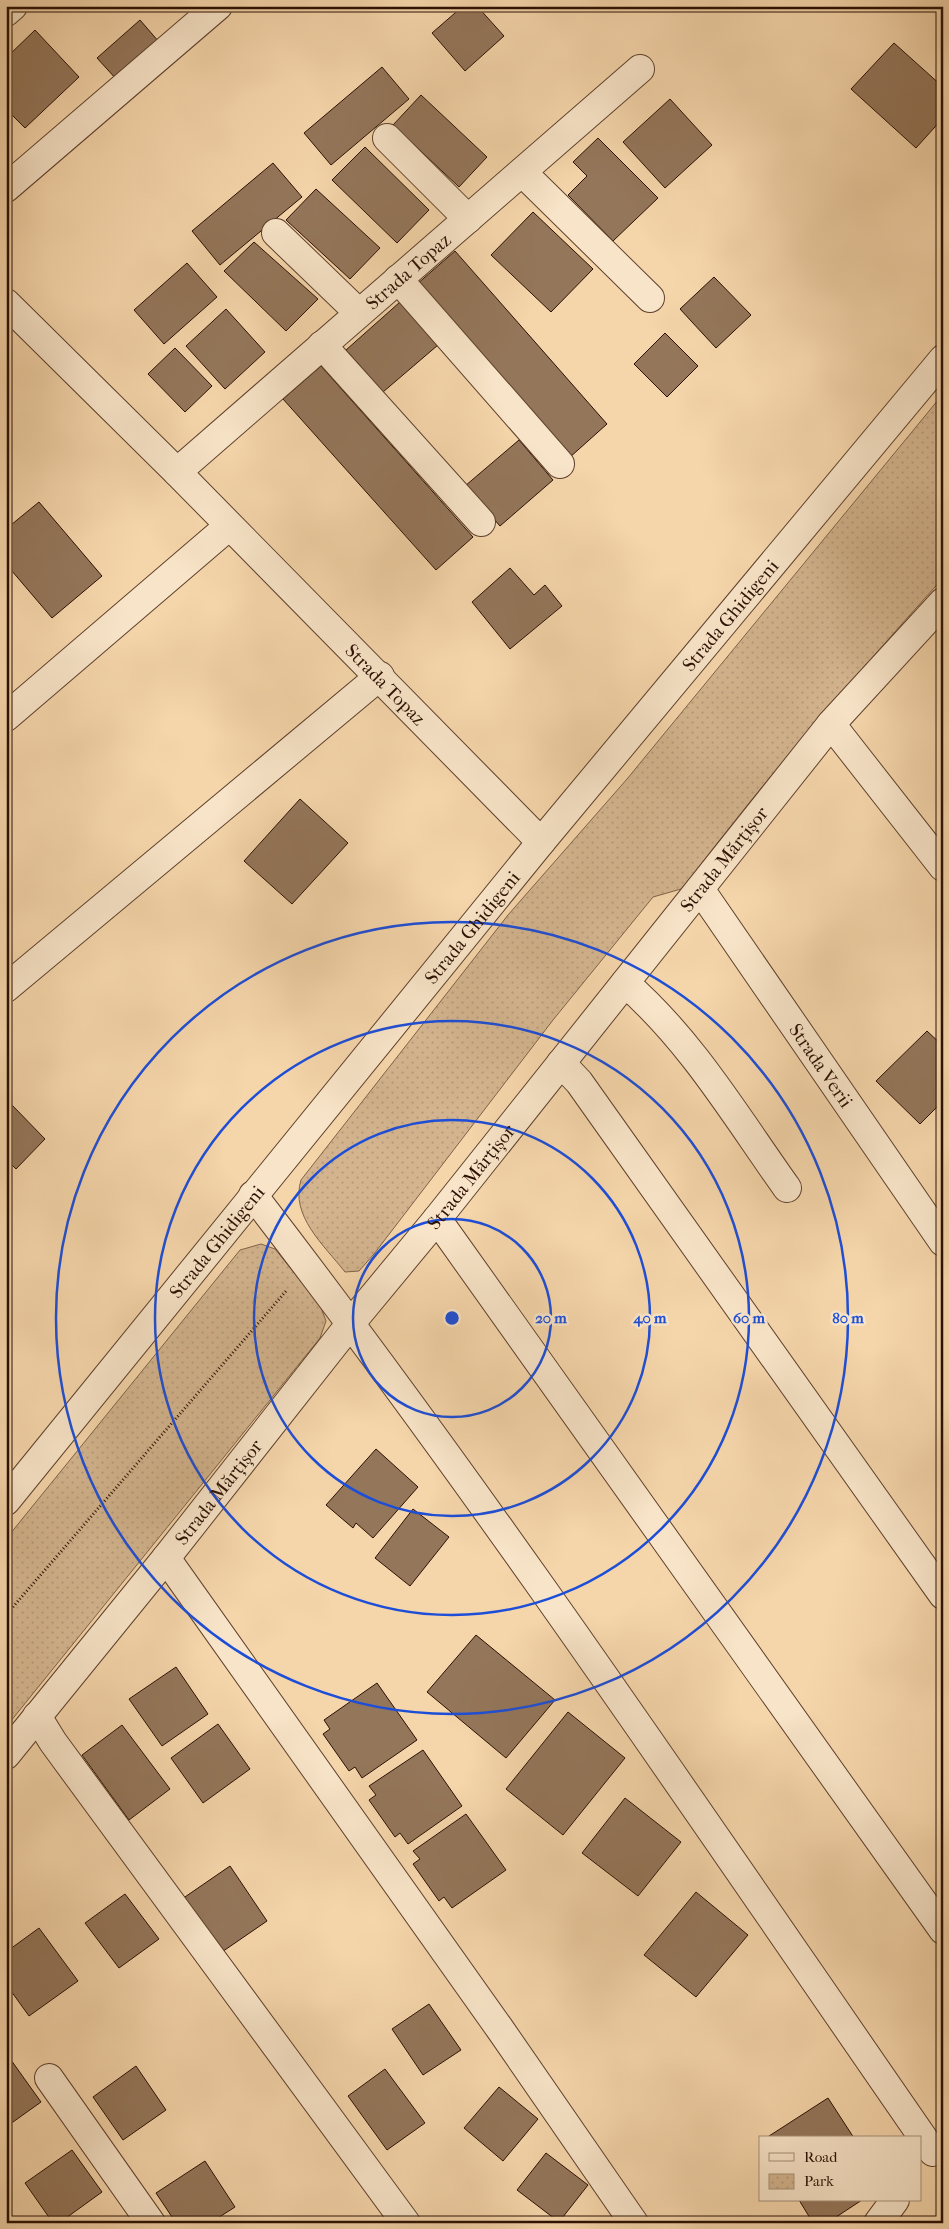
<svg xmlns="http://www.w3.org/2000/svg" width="949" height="2229" font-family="'IM FELL French Canon',serif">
  <defs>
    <pattern id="park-dots" width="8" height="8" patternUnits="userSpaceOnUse" patternTransform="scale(1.25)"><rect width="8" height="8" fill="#d3b48e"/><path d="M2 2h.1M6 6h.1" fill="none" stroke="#b59a79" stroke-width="1.8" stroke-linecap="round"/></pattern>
  </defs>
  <rect width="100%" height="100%" fill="#f5d5aa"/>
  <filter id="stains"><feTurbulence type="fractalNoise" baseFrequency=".004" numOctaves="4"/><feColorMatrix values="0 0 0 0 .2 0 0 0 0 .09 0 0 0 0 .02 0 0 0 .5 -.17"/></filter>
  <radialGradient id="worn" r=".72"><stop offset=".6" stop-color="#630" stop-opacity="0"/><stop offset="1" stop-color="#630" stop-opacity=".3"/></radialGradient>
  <g fill="url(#park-dots)" stroke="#7f6248">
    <path d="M943 394V578C855 676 768 775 689 880L681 889 653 897 553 1020 374 1254 359 1271 345 1272C324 1245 290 1216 301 1180L508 915 627 779Z"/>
    <path d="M261 1244 275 1249 320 1305 326 1321 320 1338 6 1727V1539L240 1250Z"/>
  </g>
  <g fill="#94765a" stroke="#2b1003">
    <path d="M463 6H477L504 36 465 71 432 33Z"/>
    <path d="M140 20 159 42 117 80 97 58Z"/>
    <path d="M35 30 79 77 25 128 6 109V58Z"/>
    <path d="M894 43 943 87V118L916 148 851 89Z"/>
    <path d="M382 67 409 99 331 165 304 133Z"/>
    <path d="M421 95 487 157 459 187 393 125Z"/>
    <path d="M670 99 712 145 665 188 623 142Z"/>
    <path d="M598 138 658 198 613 241 568 195 587 176 573 162Z"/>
    <path d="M365 147 429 210 397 243 332 180Z"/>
    <path d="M273 163 302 197 220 265 192 231Z"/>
    <path d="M316 189 380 248 350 279 286 220Z"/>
    <path d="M533 212 593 269 551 312 491 255Z"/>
    <path d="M254 242 318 299 286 331 224 271Z"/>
    <path d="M455 251 607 424 569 458 416 285Z"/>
    <path d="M187 263 217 297 164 344 134 310Z"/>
    <path d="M714 277 751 315 716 348 680 309Z"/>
    <path d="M400 302 438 345 383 392 346 350Z"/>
    <path d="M226 309 265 352 225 389 186 346Z"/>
    <path d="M665 333 698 366 667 397 634 364Z"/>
    <path d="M175 348 212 386 185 412 148 374Z"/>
    <path d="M321 366 473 537 436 570 283 399Z"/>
    <path d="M519 440 553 480 500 526 465 486Z"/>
    <path d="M39 502 102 576 52 618 6 564V529Z"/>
    <path d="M510 568 534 595 545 585 562 606 510 649 472 602Z"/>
    <path d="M300 799 348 843 292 904 244 861Z"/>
    <path d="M927 1031 943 1046V1101L920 1124 876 1081Z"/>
    <path d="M11 1104 45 1139 16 1169 6 1159V1109Z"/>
    <path d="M376 1449 418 1487 373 1538 356 1523 353 1528 326 1505Z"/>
    <path d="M413 1509 449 1537 410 1586 375 1558Z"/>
    <path d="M476 1635 555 1700 506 1758 427 1692Z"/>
    <path d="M176 1667 208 1714 162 1746 129 1699Z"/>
    <path d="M377 1683 417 1740 362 1778 355 1767 349 1771 323 1734 330 1729 324 1720Z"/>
    <path d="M568 1712 625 1758 563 1835 506 1789Z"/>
    <path d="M218 1724 250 1769 203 1803 171 1758Z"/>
    <path d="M122 1725 170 1789 129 1820 82 1755Z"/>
    <path d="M423 1750 462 1806 408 1844 400 1833 395 1837 369 1800 376 1795 369 1786Z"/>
    <path d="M625 1798 681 1842 638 1896 582 1853Z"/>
    <path d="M466 1814 506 1870 452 1908 444 1897 439 1901 413 1864 420 1859 413 1851Z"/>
    <path d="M230 1866 267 1921 219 1954 182 1899Z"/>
    <path d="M696 1892 748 1935 696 1997 644 1955Z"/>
    <path d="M125 1894 159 1939 119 1968 85 1923Z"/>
    <path d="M39 1928 78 1981 29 2016 6 1984V1952Z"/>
    <path d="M429 2004 461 2050 423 2075 392 2029Z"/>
    <path d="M6 2053 41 2102 6 2127Z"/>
    <path d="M136 2066 166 2110 123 2140 93 2097Z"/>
    <path d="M385 2069 425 2123 387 2150 348 2096Z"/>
    <path d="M499 2087 538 2119 503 2161 464 2128Z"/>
    <path d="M828 2098 854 2138H766Z"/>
    <path d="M72 2150 102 2192 59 2223H53L25 2183Z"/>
    <path d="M546 2153 588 2185 559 2222 517 2190Z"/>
    <path d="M205 2161 235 2207 210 2223H176L156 2193Z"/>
    <path d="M799 2200H862L827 2223H813Z"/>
  </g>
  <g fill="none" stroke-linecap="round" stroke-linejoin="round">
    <defs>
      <g id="minor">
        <path d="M6 12 13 6"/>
        <path d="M387 138 468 219"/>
        <path d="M522 172 650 298"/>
        <path d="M6 188 218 6"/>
        <path d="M276 233 359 313"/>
        <path d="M398 279 560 464"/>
        <path id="s1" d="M6 303 177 472 541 842"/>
        <path d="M322 345 481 522"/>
        <path id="s2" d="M177 472 640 69"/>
        <path d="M6 717 229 526"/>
        <path d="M831 724 943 867"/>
        <path id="s3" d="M700 889 943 1242"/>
        <path d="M625 983C691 1040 737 1118 787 1188"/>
        <path d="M6 988 380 676"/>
        <path d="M561 1063 579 1082 943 1595"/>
        <path d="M253 1195C492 1505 710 1830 933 2152"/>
        <path d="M437 1219 943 1930"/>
        <path id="s4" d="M6 1501 541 842 943 359"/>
        <path d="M166 1558 500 2029 634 2223"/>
        <path d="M37 1716 53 1742 406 2223"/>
        <path id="s5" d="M6 1755 166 1558 351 1323 437 1219 831 724 943 602"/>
        <path d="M49 2078 151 2223"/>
        <path d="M878 2223 895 2200"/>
      </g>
    </defs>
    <use href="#minor" stroke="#5e412d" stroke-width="30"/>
    <path stroke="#2b1003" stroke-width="3" stroke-dasharray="1 2.5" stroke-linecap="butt" d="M6 1615 287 1290"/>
    <use href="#minor" stroke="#f8e4c8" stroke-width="28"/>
  </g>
  <g fill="none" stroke="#1d4ed8" stroke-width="2.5">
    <circle cx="452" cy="1318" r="99"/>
    <circle cx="452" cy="1318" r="198"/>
    <circle cx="452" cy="1318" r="297"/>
    <circle cx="452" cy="1318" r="396"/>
  </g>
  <g text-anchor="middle" stroke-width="5" stroke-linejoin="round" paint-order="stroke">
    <g font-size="19" fill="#2b1003" stroke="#f8e4c8">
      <text dy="7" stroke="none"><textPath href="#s2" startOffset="306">Strada Topaz</textPath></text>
      <text dy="7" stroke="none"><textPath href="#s4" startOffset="1144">Strada Ghidigeni</textPath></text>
      <text dy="7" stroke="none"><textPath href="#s1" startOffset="538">Strada Topaz</textPath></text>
      <text dy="7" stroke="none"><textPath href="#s5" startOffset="1148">Strada Mărțișor</textPath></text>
      <text dy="7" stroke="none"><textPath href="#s4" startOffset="739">Strada Ghidigeni</textPath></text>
      <text dy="7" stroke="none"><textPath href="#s3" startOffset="214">Strada Verii</textPath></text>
      <text dy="7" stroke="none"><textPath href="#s5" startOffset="742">Strada Mărțișor</textPath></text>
      <text dy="7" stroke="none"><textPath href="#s4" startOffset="334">Strada Ghidigeni</textPath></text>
      <text dy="7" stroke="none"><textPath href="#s5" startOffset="338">Strada Mărțișor</textPath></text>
    </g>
  </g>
  <circle cx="452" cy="1318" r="8" fill="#1d4ed8" stroke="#f8e4c8" stroke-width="2.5"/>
  <g font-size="15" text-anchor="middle" font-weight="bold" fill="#1d4ed8" stroke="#f8e4c8" stroke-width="5" stroke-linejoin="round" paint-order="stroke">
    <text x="551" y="1323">20 m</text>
    <text x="650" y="1323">40 m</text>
    <text x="749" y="1323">60 m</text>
    <text x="848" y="1323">80 m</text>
  </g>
  <rect width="949" height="2229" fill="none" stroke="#f5d5aa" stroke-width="25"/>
  <rect x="8" y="8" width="934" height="2214" fill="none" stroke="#2b1003" stroke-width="2.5"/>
  <rect x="12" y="12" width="924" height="2204" fill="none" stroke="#2b1003"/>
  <rect x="759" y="2136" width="162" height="65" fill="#f8e4c8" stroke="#a68f79"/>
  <rect x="769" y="2153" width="25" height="8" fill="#f8e4c8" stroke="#a68f79"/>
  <text x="804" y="2162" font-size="15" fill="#2b1003">Road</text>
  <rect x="769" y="2174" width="25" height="15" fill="url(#park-dots)" stroke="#a68f79"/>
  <text x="804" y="2186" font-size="15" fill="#2b1003">Park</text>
  <rect width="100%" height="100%" filter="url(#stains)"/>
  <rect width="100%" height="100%" fill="url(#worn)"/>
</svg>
